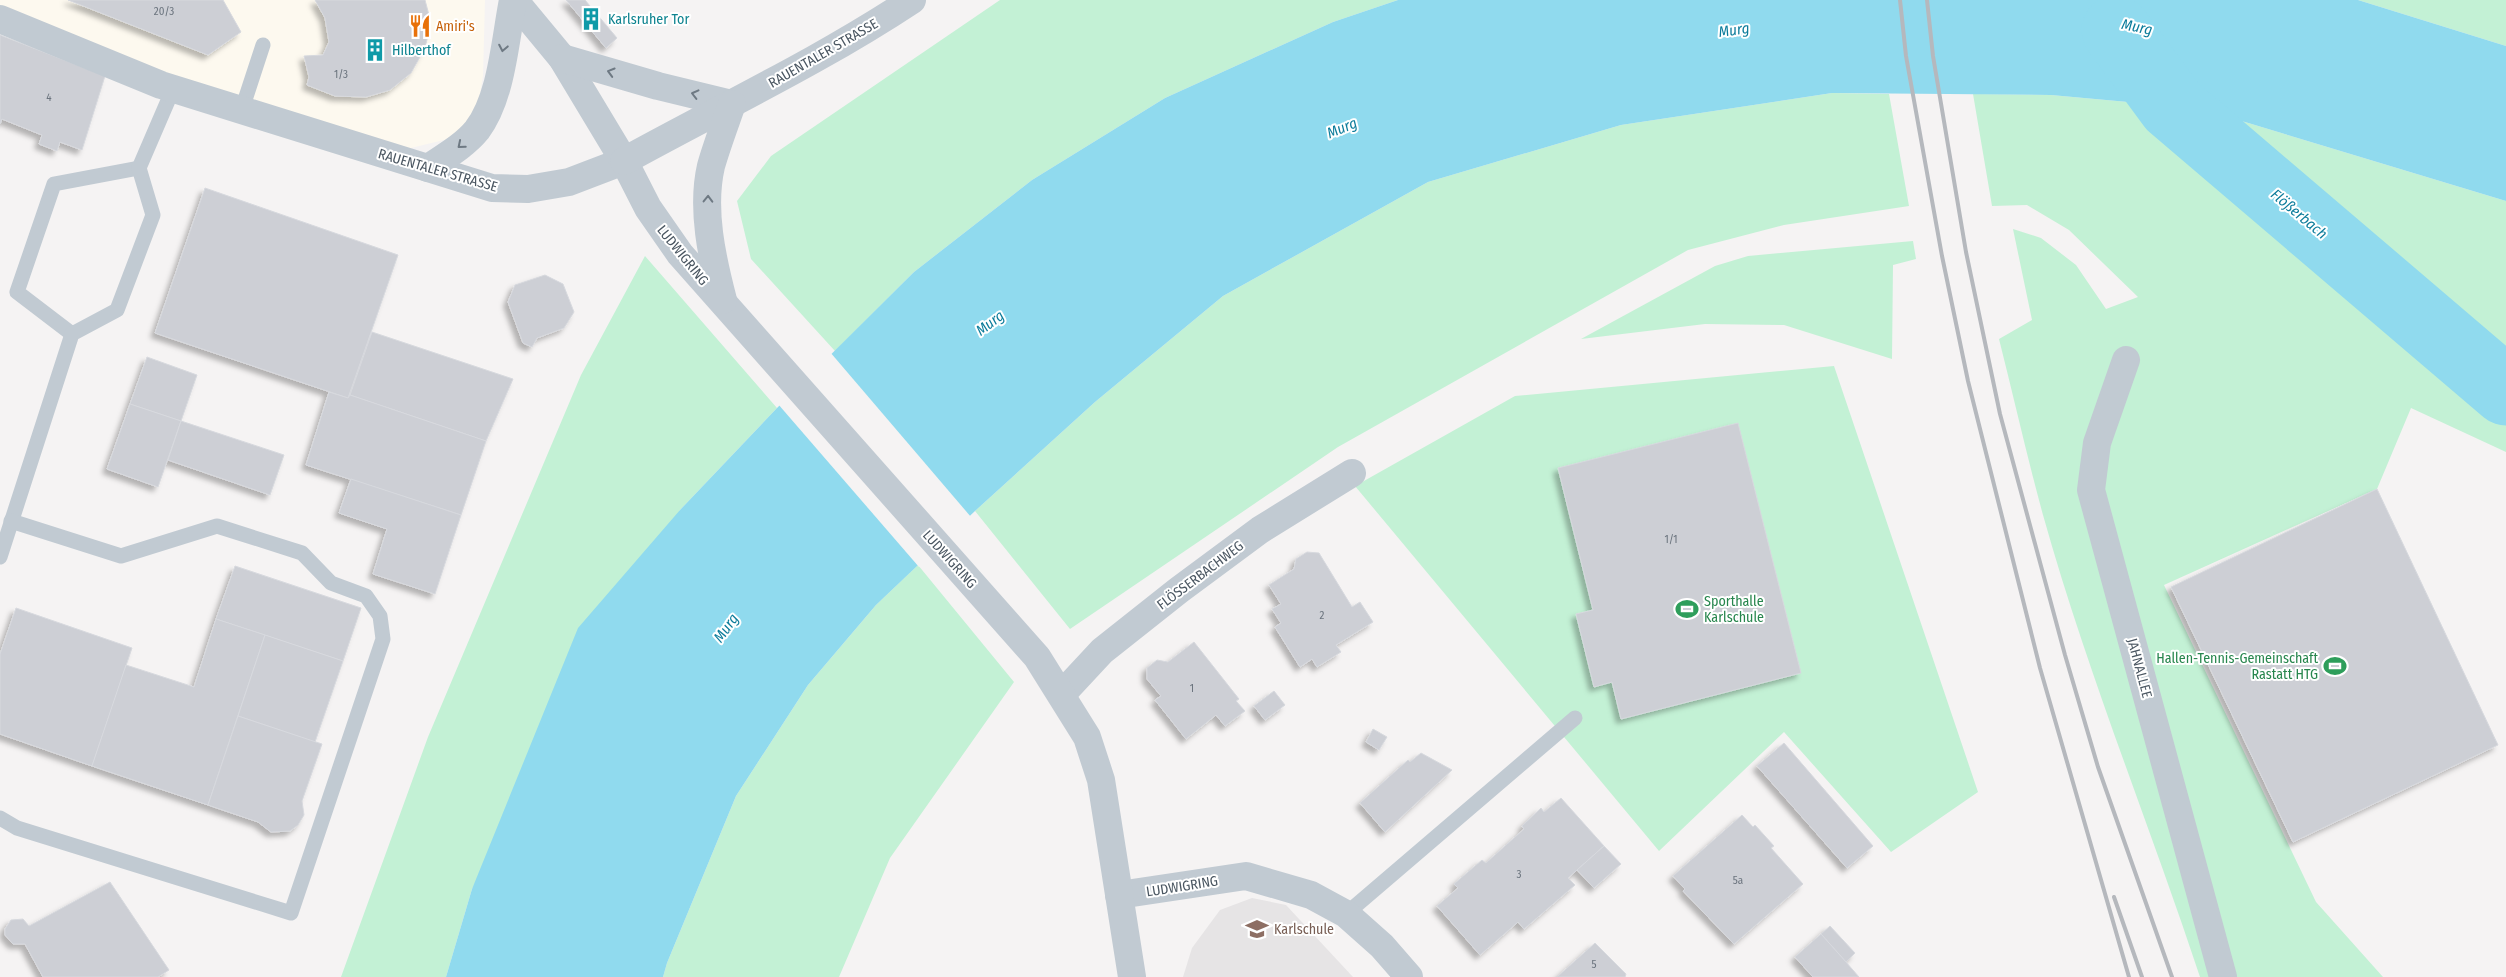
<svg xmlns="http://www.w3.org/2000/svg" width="2506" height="977" font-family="'Fira Sans Condensed',sans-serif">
  <defs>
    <filter id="shadow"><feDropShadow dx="-4.5" dy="4.5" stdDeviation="2.5" flood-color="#0004"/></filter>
  </defs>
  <rect width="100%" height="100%" fill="#f5f3f3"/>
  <path fill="#fdf9ef" d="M0 0H485L483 76 476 116 448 139 386 154 0 33Z"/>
  <path fill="#e6e4e5" d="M1252 898 1286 905 1353 977H1183L1192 948 1220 910Z"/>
  <g fill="#c3f1d5">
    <path d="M1000 0H1398L1333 22 1165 98 1032 180 914 272 835 351 751 259 737 201 771 156Z"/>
    <path d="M2358 0H2506V46Z"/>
    <path d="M1832 93 1889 94 1909 206 1784 225 1688 250 1338 447 1070 629 975 511 1095 402 1223 296 1428 182 1621 125Z"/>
    <path d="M1973 94 2051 95 2172 106 2245 122 2506 201V452L2411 408 2377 489 2164 585 2316 902 2383 977H2200C2149 823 2087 672 2043 515 2027 457 2014 398 1999 339L2032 320 2013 229 2041 238 2076 265 2106 309 2138 297 2069 230 2027 205 1992 206Z"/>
    <path d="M1913 241 1916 259 1893 265 1892 359 1784 325 1705 324 1581 339 1715 266 1748 256Z"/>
    <path d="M645 256 777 408 680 510 472 889 446 977H341L428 737 581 375Z"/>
    <path d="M1834 366 1978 792 1891 852 1784 732 1659 851 1355 486 1515 396Z"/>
    <path d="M918 565 1014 682 890 858 839 977H663L667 963 736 796 808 685 876 605Z"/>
  </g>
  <path fill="#90daee" d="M1398 0H2358L2506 46V201L2245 122 2172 106 2051 95 1832 93 1621 125 1428 182 1223 296 1095 402 975 511 876 605 808 685 736 796 667 963 663 977H446L472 889 578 628 680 510 777 408 914 272 1032 180 1165 98 1333 22Z"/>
  <path fill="#f5f3f3" d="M830 352 971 517 919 567 778 404Z"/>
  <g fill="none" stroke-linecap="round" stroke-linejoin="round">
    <path stroke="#90daee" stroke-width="69" d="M2116 30 2172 106 2506 391"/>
  </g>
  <g fill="#cdcfd5" stroke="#d7d9de" filter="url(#shadow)">
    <path d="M68 0H223L241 32 208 55Z"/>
    <path d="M315 0H425L429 15V31L425 48 411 73 390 90 366 97 335 96 307 85 309 77 304 56 323 55 329 42 325 18Z"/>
    <path d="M566 0H585L617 38 606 48Z"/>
    <path d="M0 35 105 76 82 150 60 142 57 151 39 144 42 135 2 119 0 124Z"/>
    <path d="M205 188 398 255 348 398 155 333Z"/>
    <path d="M545 275 563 284 574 312 564 328 537 338 532 347 523 343 508 302 515 285Z"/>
    <path d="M372 332 513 379 486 441 350 395Z"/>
    <path d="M147 357 197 375 181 421 130 404Z"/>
    <path d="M329 392 348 398 350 395 486 441 461 515 306 465Z"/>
    <path d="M130 404 181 421 158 487 107 469Z"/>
    <path d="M181 421 284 455 270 495 168 460Z"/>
    <path d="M1738 423 1801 673 1621 719 1612 682 1594 687 1576 614 1593 610 1558 468Z"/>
    <path d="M351 479 461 515 435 594 373 574 387 529 339 513Z"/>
    <path d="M2377 489 2498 745 2293 842 2171 587Z"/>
    <path d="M1307 552 1319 553 1352 607 1360 602 1373 622 1336 645 1341 652 1317 667 1312 659 1300 667 1275 627 1281 623 1272 609 1281 604 1269 585 1294 569 1296 559Z"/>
    <path d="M235 566 361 608 343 661 216 619Z"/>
    <path d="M16 608 132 648 92 766 0 734V654Z"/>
    <path d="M216 619 265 635 208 805 92 766 126 665 194 687Z"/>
    <path d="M265 635 343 661 315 742 238 716Z"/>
    <path d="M1194 642 1239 699 1236 701 1245 711 1225 726 1216 715 1186 739 1155 700 1161 696 1147 679V668L1157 660 1168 662Z"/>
    <path d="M1274 691 1285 705 1265 720 1254 706Z"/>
    <path d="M238 716 322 744 302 801 304 815 298 825 290 831 271 832 258 822 208 805Z"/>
    <path d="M1373 729 1387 737 1379 750 1366 742Z"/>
    <path d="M1784 743 1873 846 1847 868 1757 766Z"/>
    <path d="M1421 753 1452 770 1385 832 1360 803 1408 760 1410 762Z"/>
    <path d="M1561 798 1604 846 1568 878 1575 885 1524 929 1518 922 1480 955 1437 906 1458 888 1454 884 1482 860 1486 863 1524 829 1522 826 1541 808 1544 812Z"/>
    <path d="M1742 815 1753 827 1755 825 1774 846 1771 848 1803 884 1734 944 1683 891 1685 889 1673 876Z"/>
    <path d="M1604 846 1621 864 1594 888 1577 870Z"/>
    <path d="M110 882 169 970 158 977H43L25 944H13L5 935V929L11 920 23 919 29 926Z"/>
    <path d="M1830 926 1855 953 1846 962 1821 934Z"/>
    <path d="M1821 934 1846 962 1859 977H1813L1795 957Z"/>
    <path d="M1595 943 1626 974 1625 977H1557Z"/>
  </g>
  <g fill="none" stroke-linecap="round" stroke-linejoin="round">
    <g stroke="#c1cad2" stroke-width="15">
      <path d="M242 109 263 45"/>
      <path d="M72 334 17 292 54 184 139 168"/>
      <path d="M0 557 72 334 117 310 153 215 139 168 173 89"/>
      <path d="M0 818 17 828 291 913 383 639 380 616 366 596 331 583 302 553 217 526 121 556 11 521"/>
      <path d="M1346 914 1575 718"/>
    </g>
    <g stroke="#c1cad2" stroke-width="28">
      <path d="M0 19 161 85 492 188 528 189 569 182 624 161"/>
      <path d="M2126 360 2097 443 2091 490 2223 977"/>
      <path d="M1062 694 1102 651 1179 590 1260 530 1352 473"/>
      <path d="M1119 895 1246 876 1311 895 1346 914 1382 946 1409 977"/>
    </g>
    <g stroke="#c1cad2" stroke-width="28">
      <path d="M514 0 562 58 624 161 648 208 680 254 1037 657 1087 737 1101 780 1132 977"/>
      <path d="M562 58 658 86 732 104"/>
      <path d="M624 161C720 108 820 61 912 0"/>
      <path d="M428 168C444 157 464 146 477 130 502 97 505 40 513 0"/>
      <path d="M723 300C712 258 701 209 711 166 717 145 725 124 732 104"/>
    </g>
    <g stroke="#b5b8bd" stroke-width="4">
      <path d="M1900 0 1906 56 1942 256 1968 381 2040 668 2129 977"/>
      <path d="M1927 0 1933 56 1966 252 2000 414 2065 655 2098 767 2172 977"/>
      <path d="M2114 897 2142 977"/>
    </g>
  </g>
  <defs><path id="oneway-chevron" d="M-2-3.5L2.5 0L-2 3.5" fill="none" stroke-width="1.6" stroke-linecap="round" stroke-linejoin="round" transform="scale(1.25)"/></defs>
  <g stroke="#6e7983">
    <use href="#oneway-chevron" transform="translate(503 48) rotate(101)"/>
    <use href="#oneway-chevron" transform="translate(611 72) rotate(-164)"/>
    <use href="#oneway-chevron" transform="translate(695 94) rotate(-166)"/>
    <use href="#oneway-chevron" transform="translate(461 145) rotate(140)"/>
    <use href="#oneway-chevron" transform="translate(708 199) rotate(-89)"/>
  </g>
  <defs>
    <symbol id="building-bare" viewBox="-9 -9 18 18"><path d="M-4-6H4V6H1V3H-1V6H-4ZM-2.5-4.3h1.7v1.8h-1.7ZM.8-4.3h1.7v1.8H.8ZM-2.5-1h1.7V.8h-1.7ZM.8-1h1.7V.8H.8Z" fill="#0f9aa8" stroke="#fff" stroke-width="2.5" paint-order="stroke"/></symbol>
    <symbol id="restaurant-bare" viewBox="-9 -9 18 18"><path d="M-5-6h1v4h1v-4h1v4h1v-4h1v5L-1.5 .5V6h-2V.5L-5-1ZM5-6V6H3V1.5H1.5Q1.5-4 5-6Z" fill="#e8710a" stroke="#fff" stroke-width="2.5" paint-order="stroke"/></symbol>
    <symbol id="stadium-bare" viewBox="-9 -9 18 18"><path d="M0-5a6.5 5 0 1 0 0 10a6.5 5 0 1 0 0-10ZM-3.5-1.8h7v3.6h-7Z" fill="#2e9e5b" stroke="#fff" stroke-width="2.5" paint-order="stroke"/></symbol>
    <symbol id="school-bare" viewBox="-9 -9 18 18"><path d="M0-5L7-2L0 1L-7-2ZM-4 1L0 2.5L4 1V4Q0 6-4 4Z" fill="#8d6e63" stroke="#fff" stroke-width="2.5" paint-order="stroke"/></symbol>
  </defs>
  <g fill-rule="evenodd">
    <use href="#building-bare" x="575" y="3" width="32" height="32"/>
    <use href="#restaurant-bare" x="404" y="10" width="32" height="32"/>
    <use href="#building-bare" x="359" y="34" width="32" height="32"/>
    <use href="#stadium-bare" x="1671" y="593" width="32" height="32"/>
    <use href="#stadium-bare" x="2319" y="650" width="32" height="32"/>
    <use href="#school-bare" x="1241" y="913" width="32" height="32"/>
  </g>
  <g text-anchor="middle" stroke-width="4" stroke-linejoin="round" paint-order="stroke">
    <g font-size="11" fill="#6b747e">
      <text x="164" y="15">20/3</text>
      <text x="341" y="78">1/3</text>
      <text x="49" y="101">4</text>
      <text x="1671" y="543">1/1</text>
      <text x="1322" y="619">2</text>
      <text x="1192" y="692">1</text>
      <text x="1519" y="878">3</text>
      <text x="1738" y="884">5a</text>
      <text x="1594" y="968">5</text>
    </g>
    <g font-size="14" fill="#0d838f" stroke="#fff" text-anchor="start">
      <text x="608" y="24">Karlsruher Tor</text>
      <text x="392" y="55">Hilberthof</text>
    </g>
    <g font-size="14" fill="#c56008" stroke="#fff" text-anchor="start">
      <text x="436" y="31">Amiri's</text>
    </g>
    <g font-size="14" fill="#4a5661" stroke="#fff">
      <text transform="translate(823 53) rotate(-30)" y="5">RAUENTALER STRASSE</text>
      <text transform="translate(438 170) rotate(16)" y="5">RAUENTALER STRASSE</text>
      <text transform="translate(683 255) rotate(51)" y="5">LUDWIGRING</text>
      <text transform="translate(950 559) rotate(48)" y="5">LUDWIGRING</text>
      <text transform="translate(1200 575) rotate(-37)" y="5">FLÖSSERBACHWEG</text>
      <text transform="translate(2140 668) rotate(75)" y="5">JAHNALLEE</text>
      <text transform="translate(1182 886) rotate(-9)" y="5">LUDWIGRING</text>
    </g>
    <g font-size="14" fill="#27864d" stroke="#fff" text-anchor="start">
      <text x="1704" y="606">Sporthalle<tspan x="1704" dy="16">Karlschule</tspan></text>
      <text x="2318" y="663" text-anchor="end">Hallen-Tennis-Gemeinschaft<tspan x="2318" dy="16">Rastatt HTG</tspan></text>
    </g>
    <g font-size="14" fill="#785e54" stroke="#fff" text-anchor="start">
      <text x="1274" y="934">Karlschule</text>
    </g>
    <g font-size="15" font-style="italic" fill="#0c7c9b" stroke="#fff">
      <text transform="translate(2137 27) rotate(12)" y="5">Murg</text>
      <text transform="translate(1734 30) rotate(-8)" y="5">Murg</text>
      <text transform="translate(1342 128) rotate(-22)" y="5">Murg</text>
      <text transform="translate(2299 214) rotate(40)" y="5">Flößerbach</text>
      <text transform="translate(990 323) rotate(-37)" y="5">Murg</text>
      <text transform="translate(726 628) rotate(-54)" y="5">Murg</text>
    </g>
  </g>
</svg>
